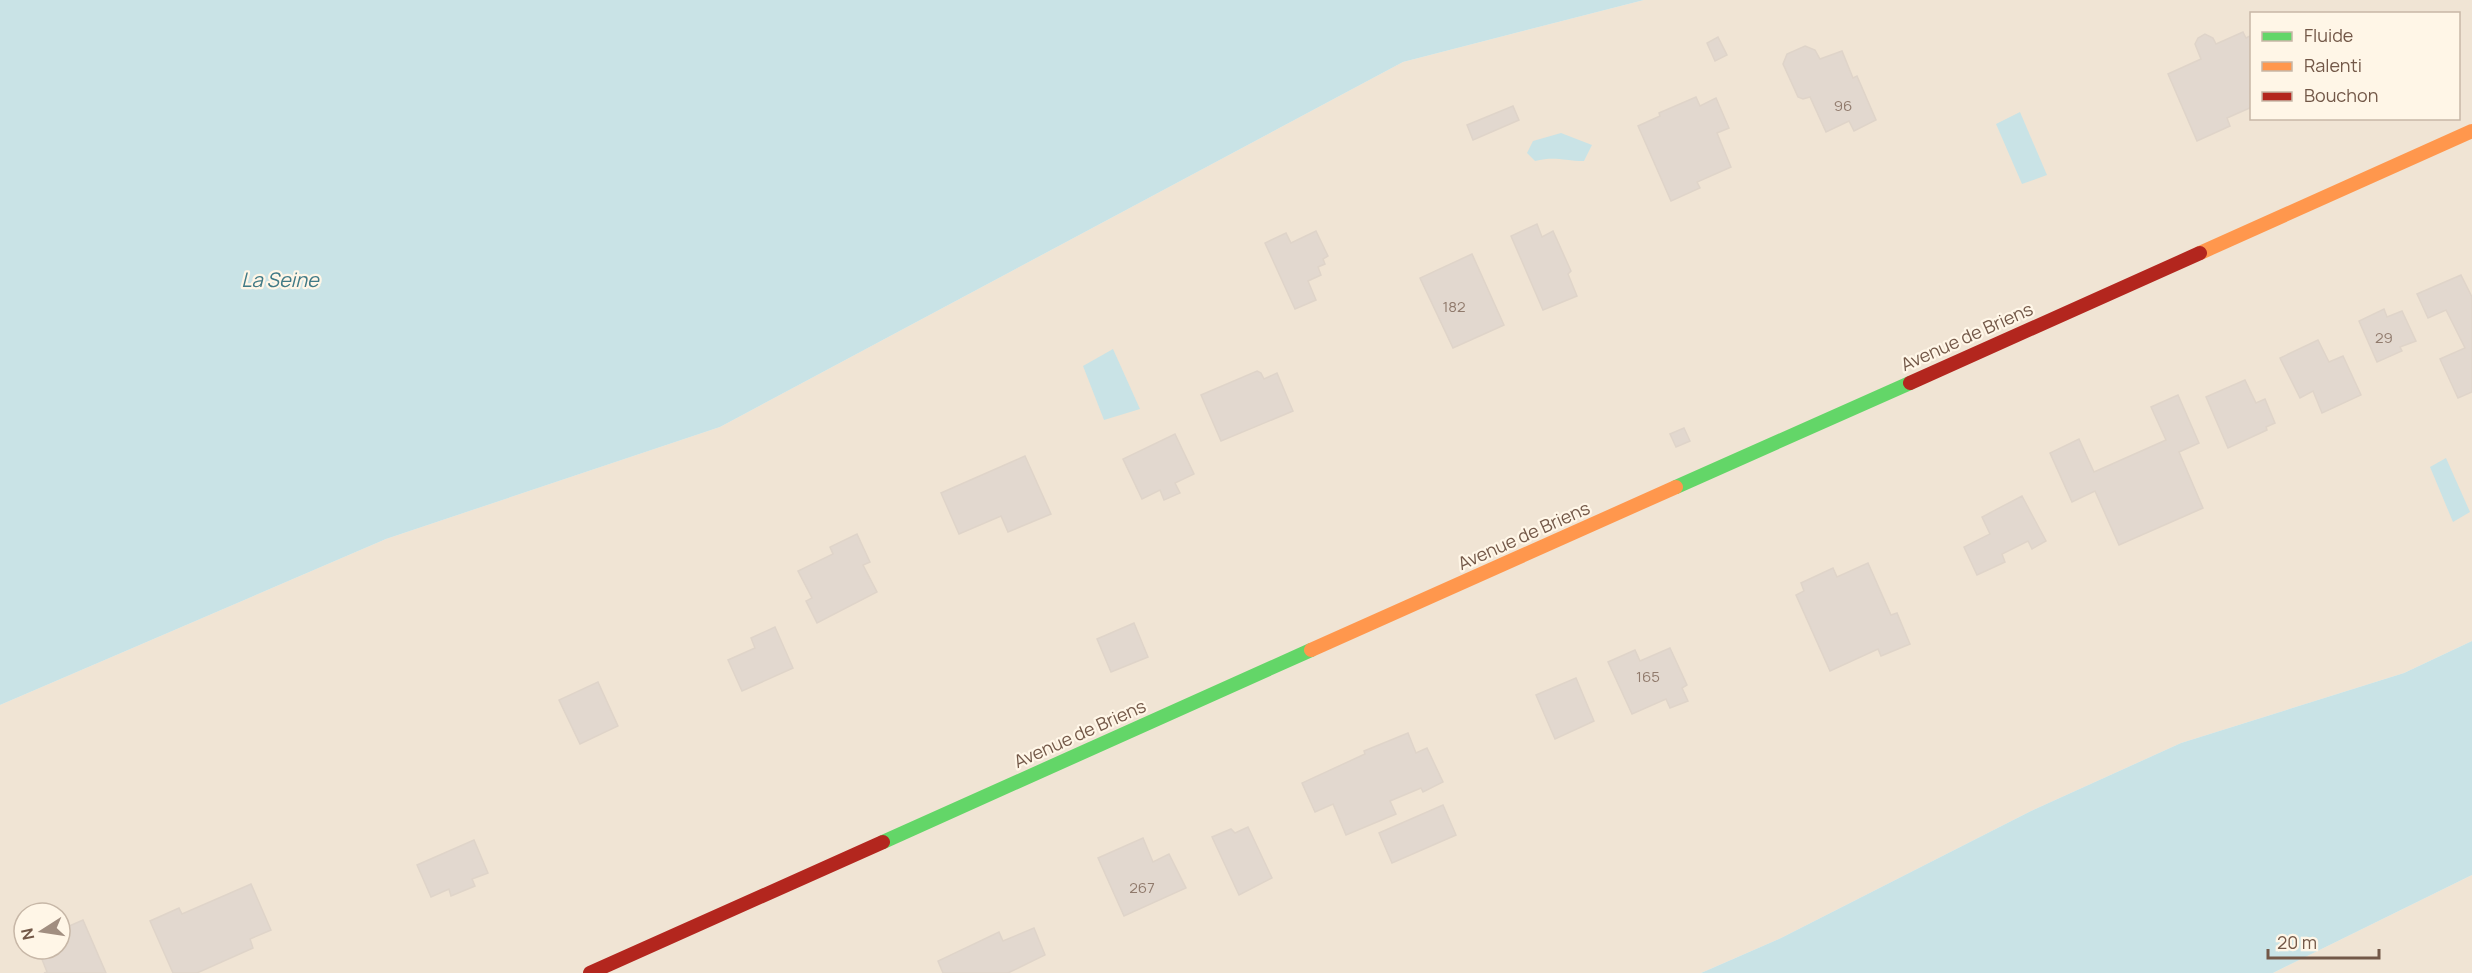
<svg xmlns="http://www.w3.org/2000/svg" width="2472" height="973" font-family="Manrope,sans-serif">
  <rect width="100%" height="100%" fill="#f6f1e7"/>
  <g fill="#f0e4d4" fill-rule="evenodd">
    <path d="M1644 0H2472V641L2404 673 2181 743 2031 811 1781 938 1701 973H0V705L386 539 720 427 1403 62ZM2252 14H2458V118H2252ZM24 913H60V949H24Z"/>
    <path d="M2472 875V973H2273Z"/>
  </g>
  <g fill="#c9e3e6">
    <path d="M0 0H1644L1403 62 720 427 386 539 0 705Z"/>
    <path d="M2020 112 2047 175 2022 184 1996 124Z"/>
    <path d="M1561 133 1592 145 1584 161C1563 161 1556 156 1535 161L1527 153 1533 141Z"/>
    <path d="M1113 349 1140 409 1104 420 1083 366Z"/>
    <path d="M2446 458 2470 512 2453 522 2430 467Z"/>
    <path d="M2472 641V875L2273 973H1701L1781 938 2031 811 2181 743 2404 673Z"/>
  </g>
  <g fill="#e2d8cf" stroke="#dfd4c9" stroke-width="1.5">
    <path d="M2243 32 2246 38 2252 35V87L2250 88 2252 107 2227 118 2230 126 2197 141 2168 74 2201 59 2195 44 2198 38 2205 34 2213 38 2216 44Z"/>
    <path d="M1718 37 1727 55 1715 61 1707 43Z"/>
    <path d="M1805 46 1815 50 1820 59 1842 51 1853 78 1857 76 1876 120 1854 131 1849 121 1826 132 1810 97 1803 99 1798 97 1783 64 1787 54Z"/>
    <path d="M1696 97 1700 106 1716 98 1729 128 1717 133 1731 167 1697 182 1700 188 1671 201 1638 126 1660 116 1659 113Z"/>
    <path d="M1513 106 1519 120 1473 140 1467 125Z"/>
    <path d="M1537 224 1542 237 1553 231 1571 271 1568 274 1577 296 1543 310 1511 236Z"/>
    <path d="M1316 231 1328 256 1323 259 1325 264 1318 267 1321 275 1308 281 1316 300 1295 309 1265 243 1286 233 1291 243Z"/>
    <path d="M1472 254 1504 325 1453 348 1420 278Z"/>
    <path d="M2461 275 2472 297V392L2458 398 2440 359 2465 348 2446 310 2428 318 2417 294Z"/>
    <path d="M2384 309 2387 317 2402 311 2416 341 2400 347 2402 351 2377 362 2359 321Z"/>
    <path d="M2318 340 2329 362 2343 356 2361 395 2322 413 2313 391 2300 398 2280 358Z"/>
    <path d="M1257 371 1261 373 1264 379 1277 373 1293 411 1221 441 1201 395Z"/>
    <path d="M2245 380 2256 403 2265 399 2275 423 2266 427 2267 430 2228 448 2206 397Z"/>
    <path d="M2178 395 2199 443 2179 452 2203 508 2119 545 2095 491 2072 502 2050 453 2079 439 2094 472 2166 440 2151 407Z"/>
    <path d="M1684 428 1690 441 1676 447 1670 434Z"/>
    <path d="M1175 434 1194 474 1175 483 1180 493 1164 500 1160 490 1142 499 1123 459Z"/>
    <path d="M1025 456 1051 514 1008 532 1001 516 959 534 941 493Z"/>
    <path d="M2022 496 2046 541 2032 549 2028 541 2002 554 2005 562 1977 575 1964 547 1990 534 1982 517Z"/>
    <path d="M857 534 870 562 863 565 877 592 817 623 806 601 812 598 798 571 833 554 830 547Z"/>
    <path d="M1868 563 1891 615 1897 613 1910 644 1881 656 1878 649 1830 671 1796 595 1804 591 1801 583 1833 568 1837 577Z"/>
    <path d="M1134 623 1148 657 1111 672 1097 639Z"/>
    <path d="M775 627 793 668 742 691 728 660 755 648 751 638Z"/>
    <path d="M1670 648 1687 685 1682 688 1688 701 1670 708 1666 699 1632 714 1608 662 1635 650 1640 661Z"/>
    <path d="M1576 678 1594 721 1555 739 1536 695Z"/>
    <path d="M598 682 618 726 580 744 559 700Z"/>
    <path d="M1408 733 1416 753 1427 748 1443 782 1423 792 1421 788 1390 801 1396 814 1346 835 1333 804 1315 812 1302 783 1365 754 1364 751Z"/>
    <path d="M1443 805 1456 835 1392 863 1379 833Z"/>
    <path d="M1248 827 1272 878 1239 895 1212 837 1231 829 1235 833Z"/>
    <path d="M1143 838 1153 862 1169 854 1186 888 1124 916 1098 858Z"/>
    <path d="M474 840 488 873 472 879 475 886 451 896 449 889 431 897 417 865Z"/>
    <path d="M251 884 271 930 250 939 253 948 197 973H173L150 921 179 908 182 914Z"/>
    <path d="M83 920 106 973H44L47 972 38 949H60V930Z"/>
    <path d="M1034 928 1045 955 1008 973H943L938 961 999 932 1003 941Z"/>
  </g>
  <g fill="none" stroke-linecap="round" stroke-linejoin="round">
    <g stroke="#63d668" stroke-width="14">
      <path d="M1676 487 1910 383"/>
      <path d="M883 842 1311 650"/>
    </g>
    <g stroke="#ff974d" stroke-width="14">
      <path d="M2200 253 2472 131"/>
      <path d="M1311 650 1676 487"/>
    </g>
    <g stroke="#b3261e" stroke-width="14">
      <path d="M1910 383 2200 253"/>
      <path d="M590 973 883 842"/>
    </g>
  </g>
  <g text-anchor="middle" stroke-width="4.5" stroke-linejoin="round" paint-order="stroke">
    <g font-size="15" fill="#907a6c">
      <text x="1843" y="111">96</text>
      <text x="1454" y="312">182</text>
      <text x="2384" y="343">29</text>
      <text x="1648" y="682">165</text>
      <text x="1142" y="893">267</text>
    </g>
    <g font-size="18" fill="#735848" stroke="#fff6e7">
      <text transform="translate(1967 337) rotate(-24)" y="6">Avenue de Briens</text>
      <text transform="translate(1524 536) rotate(-24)" y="6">Avenue de Briens</text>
      <text transform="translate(1080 734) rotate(-24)" y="6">Avenue de Briens</text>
    </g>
    <g font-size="20" font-style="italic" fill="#417a86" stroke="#fff6e7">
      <text x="280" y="287">La Seine</text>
    </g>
  </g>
  <rect x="2250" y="12" width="210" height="108" fill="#fff6e7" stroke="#c7b7a7" stroke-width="1.5"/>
  <rect x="2262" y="32" width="30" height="9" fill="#63d668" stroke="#c7b7a7" stroke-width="1.5"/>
  <text x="2304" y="42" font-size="18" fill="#735848">Fluide</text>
  <rect x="2262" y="62" width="30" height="9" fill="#ff974d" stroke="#c7b7a7" stroke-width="1.5"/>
  <text x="2304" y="72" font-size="18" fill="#735848">Ralenti</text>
  <rect x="2262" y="92" width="30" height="9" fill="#b3261e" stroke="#c7b7a7" stroke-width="1.5"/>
  <text x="2304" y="102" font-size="18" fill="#735848">Bouchon</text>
  <g transform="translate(42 931) rotate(258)"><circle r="28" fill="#fff6e7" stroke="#c7b7a7" stroke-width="1.5"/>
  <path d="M0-4.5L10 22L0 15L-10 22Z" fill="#a18e80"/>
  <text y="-9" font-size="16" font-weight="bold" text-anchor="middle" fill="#735848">N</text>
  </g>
  <path d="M2268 949v9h111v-9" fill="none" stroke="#735848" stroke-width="3"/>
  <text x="2277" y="949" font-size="18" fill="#735848" stroke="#fff6e7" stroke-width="4.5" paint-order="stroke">20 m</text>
</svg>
